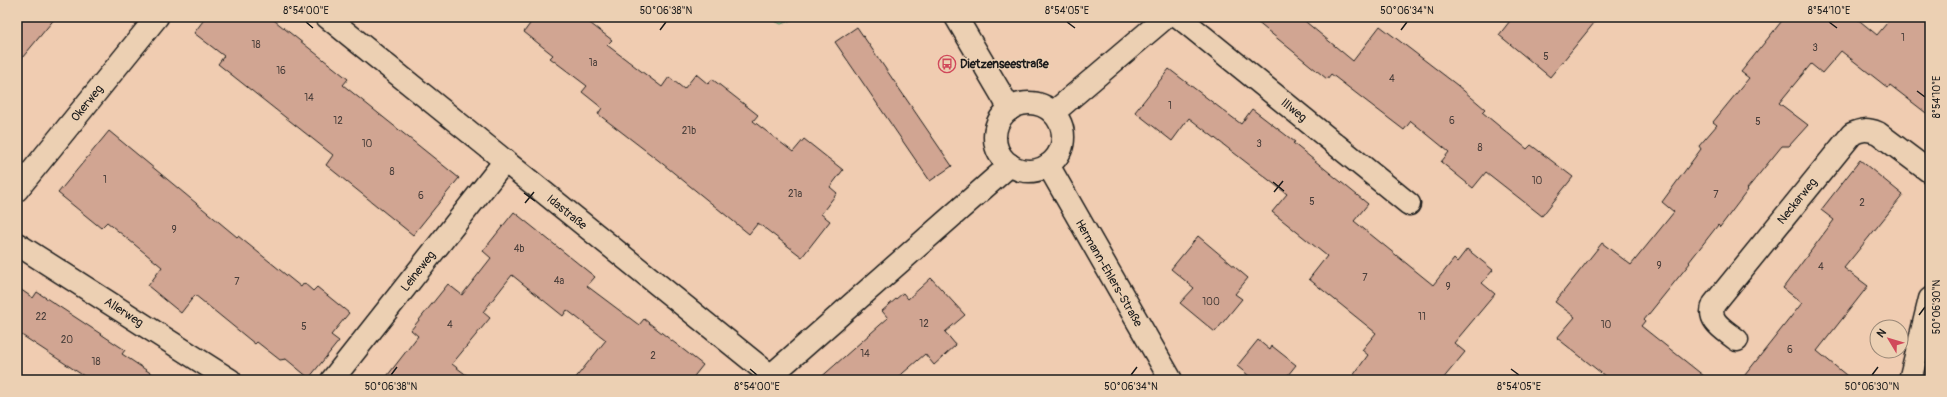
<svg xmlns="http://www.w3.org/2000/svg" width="1947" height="397" font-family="Pangolin,sans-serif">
  <rect width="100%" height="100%" fill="#f0ccb1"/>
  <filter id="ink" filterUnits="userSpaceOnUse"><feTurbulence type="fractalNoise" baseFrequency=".025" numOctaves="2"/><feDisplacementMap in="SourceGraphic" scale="8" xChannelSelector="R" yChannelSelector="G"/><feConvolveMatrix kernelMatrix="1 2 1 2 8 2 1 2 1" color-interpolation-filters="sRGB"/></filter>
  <g filter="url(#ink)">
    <path fill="#b1e8ab" stroke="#668264" d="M765 17H799L781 24Z"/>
    <g fill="#d1a592" stroke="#1c1c1c">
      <path d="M17 17H56L17 64Z"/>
      <path d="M206 17H270L348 79 343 85 459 178 413 235 326 165 333 155 218 64 224 56 194 33Z"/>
      <path d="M535 17H582L612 40 607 45 662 87 669 77 684 89 696 74 708 84 712 79 758 115 753 121 793 152 804 139 843 170 830 187 837 193 821 214 830 221 802 257 758 223 749 234 658 160 598 114 602 108 582 92 587 86 550 58 553 55 524 32Z"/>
      <path d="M1251 17H1300L1353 61 1380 26 1457 85 1485 109 1482 112 1527 149 1531 145 1573 177 1542 216 1486 172 1473 188 1441 162 1449 152 1411 121 1404 130 1331 74 1327 79Z"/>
      <path d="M1513 17H1599L1550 77 1499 35Z"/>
      <path d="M1785 17H1855L1877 35 1892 17H1930V64L1928 76 1930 78V116L1890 85 1888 88 1841 51 1822 73 1811 64 1779 103 1808 125 1789 146H1782L1747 189 1748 190 1720 227 1718 225 1689 262 1690 263 1644 320 1645 321 1641 326 1709 380H1610L1557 338 1575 317 1555 302 1602 243 1631 265 1674 212 1662 202 1701 149 1699 146 1717 125 1713 122 1749 78 1741 72Z"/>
      <path d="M857 27 952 166 930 181 835 42Z"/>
      <path d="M1169 69 1241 124 1252 109 1295 142 1293 143 1368 204 1354 221 1433 285 1454 259 1457 262 1467 249 1493 270 1482 283 1495 294 1454 343 1465 352 1442 380H1350L1368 355 1362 350 1376 333 1309 279 1327 256 1272 212 1287 194 1189 118 1172 141 1135 112Z"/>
      <path d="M109 131 237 237 238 236 301 287 304 283 313 291 317 287 349 313 331 335 339 341 309 378 286 359 280 360 257 342 255 344 195 295 181 313 148 286 162 267 107 222 101 228 58 193Z"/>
      <path d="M1860 160 1903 195 1844 268 1868 286 1817 351 1852 380H1741L1802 303 1783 288 1834 220 1821 210Z"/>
      <path d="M514 212 595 277 587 286 639 325 644 319 703 365 691 380H574L606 340 567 310 563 316 512 275 483 312 490 318 452 364 473 380H384L418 336 411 330 448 284 462 295 491 258 483 251Z"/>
      <path d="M1198 236 1248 278 1235 294 1242 299 1215 332 1180 303 1194 288 1171 269Z"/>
      <path d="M931 278 965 315 945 332 956 345 934 365 925 354 895 380H818L888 318 882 311 903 293 908 299Z"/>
      <path d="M17 287 33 298 37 292 125 350 122 354 161 380H90L17 332Z"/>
      <path d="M1258 340 1270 350 1272 346 1296 365 1284 380H1254L1237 366Z"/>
    </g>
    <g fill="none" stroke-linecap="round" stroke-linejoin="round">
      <defs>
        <g id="street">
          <path d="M327 17 771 376"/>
          <path d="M956 17 1010 109"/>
          <path d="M1179 17 1409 204"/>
          <circle cx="1029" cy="137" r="34"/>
          <path d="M1053 113 1166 17"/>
          <path d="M1048 165 1171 380"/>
          <path d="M17 190 157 17"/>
          <path d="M17 244 230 380"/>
          <path d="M1737 340C1725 330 1706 321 1714 304L1852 134C1862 129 1868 129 1878 133L1930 172"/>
          <path d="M332 380 505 161"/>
          <path d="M766 380 1010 165"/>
          <path d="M1910 380 1930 299"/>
        </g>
      </defs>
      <use href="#street" stroke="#1c1c1c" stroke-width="25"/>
      <use href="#street" stroke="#ecd0b3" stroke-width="22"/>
    </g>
  </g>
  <path fill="none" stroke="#1c1c1c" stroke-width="1.5" d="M306 22 313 28M1067 22 1075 28M1829 22 1837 28M660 30 666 22M1401 30 1407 22M1917 91 1925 97M1273 182 1284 191M1274 192 1283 181M524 193 535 201M525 203 534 192M1919 315 1925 307M750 369 757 375M1511 369 1519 375M391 375 397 367M1131 375 1137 367M1872 375 1878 367"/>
  <defs>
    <symbol id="bus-ring" viewBox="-11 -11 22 22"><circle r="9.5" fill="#ecd0b3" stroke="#d1495b" stroke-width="1.5"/><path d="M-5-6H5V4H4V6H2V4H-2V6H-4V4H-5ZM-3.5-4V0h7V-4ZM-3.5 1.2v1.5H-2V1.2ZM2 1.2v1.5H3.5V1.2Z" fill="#d1495b"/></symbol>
  </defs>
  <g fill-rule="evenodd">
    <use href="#bus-ring" x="937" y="54" width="20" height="20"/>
  </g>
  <g text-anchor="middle" stroke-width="3" stroke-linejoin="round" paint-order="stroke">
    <g font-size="10" fill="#493e3a">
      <text x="1903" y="41">1</text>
      <text x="256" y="48">18</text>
      <text x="1815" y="51">3</text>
      <text x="1546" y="60">5</text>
      <text x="593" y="66">1a</text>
      <text x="281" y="74">16</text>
      <text x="1392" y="82">4</text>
      <text x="309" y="101">14</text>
      <text x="1170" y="109">1</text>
      <text x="338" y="124">12</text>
      <text x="1452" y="124">6</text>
      <text x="1758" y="125">5</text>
      <text x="689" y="134">21b</text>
      <text x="367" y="147">10</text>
      <text x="1259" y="147">3</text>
      <text x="1480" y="151">8</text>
      <text x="392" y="175">8</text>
      <text x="105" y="183">1</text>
      <text x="1537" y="184">10</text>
      <text x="795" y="197">21a</text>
      <text x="1716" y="198">7</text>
      <text x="421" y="199">6</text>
      <text x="1312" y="205">5</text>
      <text x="1862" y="206">2</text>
      <text x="174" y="233">9</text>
      <text x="519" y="252">4b</text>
      <text x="1659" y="269">9</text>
      <text x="1821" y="270">4</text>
      <text x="1365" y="281">7</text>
      <text x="559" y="284">4a</text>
      <text x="237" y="285">7</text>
      <text x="1448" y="290">9</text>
      <text x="1211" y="305">100</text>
      <text x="41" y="320">22</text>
      <text x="1422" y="320">11</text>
      <text x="924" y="327">12</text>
      <text x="450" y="328">4</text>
      <text x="1606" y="328">10</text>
      <text x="304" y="330">5</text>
      <text x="67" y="343">20</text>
      <text x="1790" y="353">6</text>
      <text x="865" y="357">14</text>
      <text x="653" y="359">2</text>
      <text x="96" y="365">18</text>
    </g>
    <g font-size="12" font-weight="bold" fill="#1c1c1c" stroke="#ecd0b3" text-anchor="start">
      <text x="960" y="68">Dietzenseestraße</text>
    </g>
    <g font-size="12" fill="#1c1c1c" stroke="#ecd0b3">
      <text transform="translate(87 103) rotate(-51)" y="4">Okerweg</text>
      <text transform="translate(1294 110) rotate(39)" y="4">Illweg</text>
      <text transform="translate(1797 201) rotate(-51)" y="4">Neckarweg</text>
      <text transform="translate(567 212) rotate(39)" y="4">Idastraße</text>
      <text transform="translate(418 271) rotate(-52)" y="4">Leineweg</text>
      <text transform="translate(1109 273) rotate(60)" y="4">Hermann-Ehlers-Straße</text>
      <text transform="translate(124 312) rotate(33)" y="4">Allerweg</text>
    </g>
  </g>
  <rect width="1947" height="397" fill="none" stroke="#ecd0b3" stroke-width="44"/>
  <g transform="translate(1889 339) rotate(308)"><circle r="19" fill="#ecd0b3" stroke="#998877"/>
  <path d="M0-3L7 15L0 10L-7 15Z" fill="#d1495b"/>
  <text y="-6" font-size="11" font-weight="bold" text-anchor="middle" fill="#1c1c1c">N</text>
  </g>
  <rect x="22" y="22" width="1903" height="353" fill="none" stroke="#1c1c1c" stroke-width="1.5"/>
  <g font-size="10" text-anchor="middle" fill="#1c1c1c">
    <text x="306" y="14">8°54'00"E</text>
    <text x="666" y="14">50°06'38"N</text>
    <text x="1067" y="14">8°54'05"E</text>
    <text x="1407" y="14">50°06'34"N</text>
    <text x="1829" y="14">8°54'10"E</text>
    <text transform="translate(1936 97) rotate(-90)" y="4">8°54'10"E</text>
    <text transform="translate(1936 307) rotate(-90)" y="4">50°06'30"N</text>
    <text x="391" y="390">50°06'38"N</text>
    <text x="757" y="390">8°54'00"E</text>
    <text x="1131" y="390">50°06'34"N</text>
    <text x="1519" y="390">8°54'05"E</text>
    <text x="1872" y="390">50°06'30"N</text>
  </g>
</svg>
